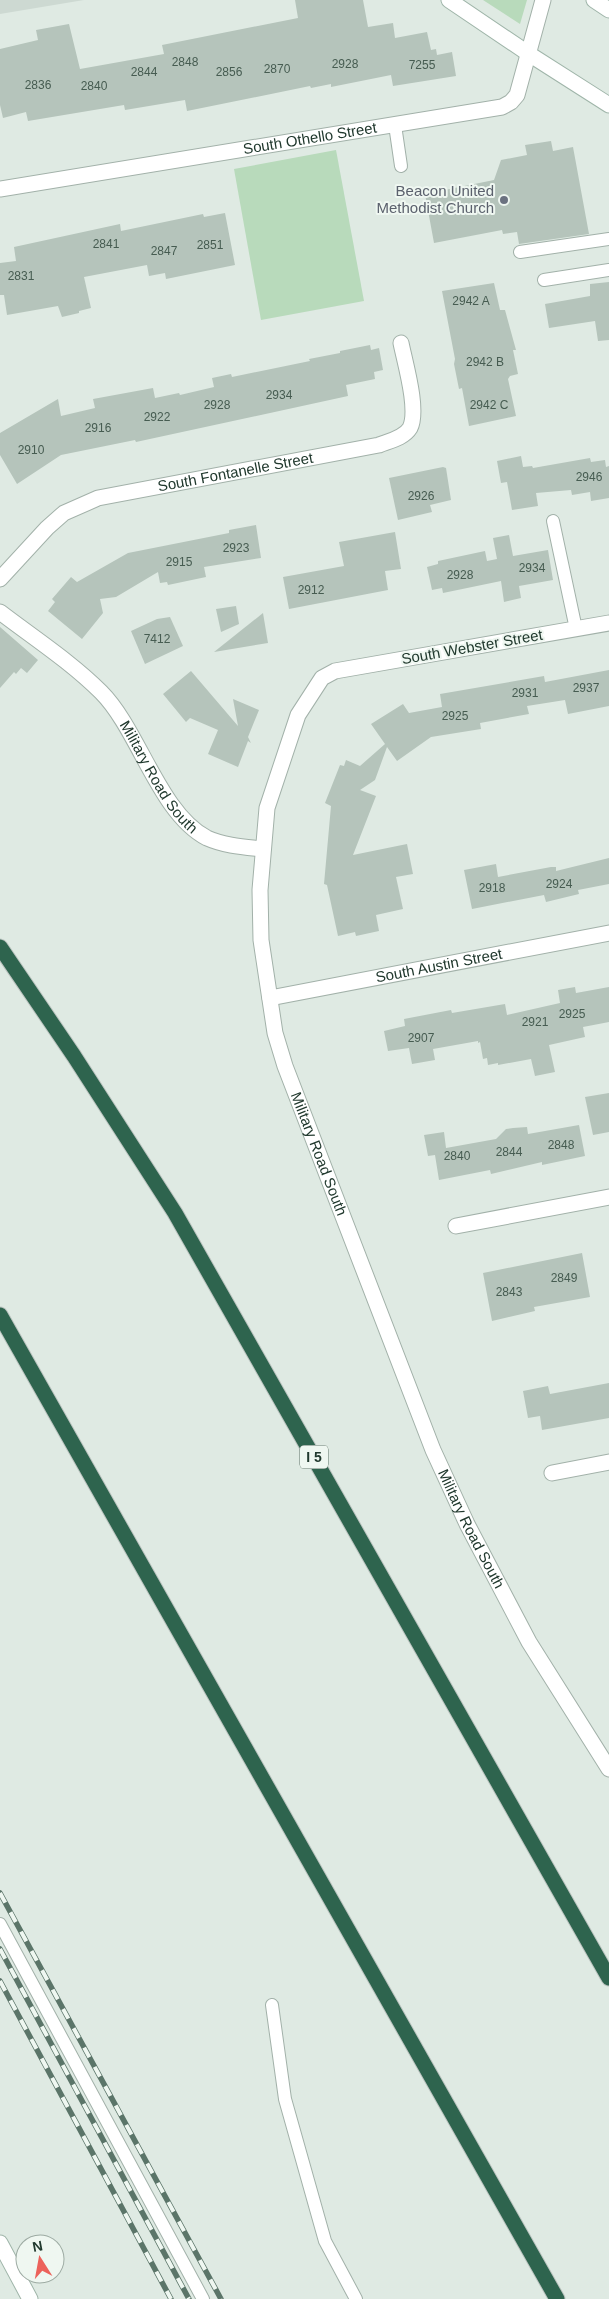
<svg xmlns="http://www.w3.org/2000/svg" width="609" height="2299" font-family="Arial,sans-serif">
  <rect width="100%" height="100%" fill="#dfeae3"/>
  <path fill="#cdd9d2" d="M0 0H84L0 14Z"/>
  <g fill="#b8dabb">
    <path d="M483 0H527L520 24Z"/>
    <path d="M336 150 364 301 261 320 234 169Z"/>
  </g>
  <g fill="#b5c4bb">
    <path d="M295 0H363L368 27 393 23 395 38 427 32 431 50 436 49 437 55 452 52 456 76 393 86 391 75 331 87V84L311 88 310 86 187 111 185 100 125 110 124 105 28 121 26 112 3 118 0 105V49L38 40 36 30 69 24 80 69 164 54 162 45 298 18Z"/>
    <path d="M551 141 553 151 573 147 589 234 519 244 517 232 503 234 502 230 434 243 425 194 494 180 501 160 527 155 525 145Z"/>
    <path d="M225 213 235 265 166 279 165 273 149 276 147 265 84 277 91 308 79 311V313L62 317 58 306 7 315 4 295H0V263L16 261 14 247 120 224 121 231 203 214 204 217Z"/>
    <path d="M609 282V340L598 341 595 321 549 328 545 304 590 296V284Z"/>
    <path d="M494 283 500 310H505L516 350H513L518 374 510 376 508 379 516 416 469 426 462 388 459 389 454 364 455 359 442 291Z"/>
    <path d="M370 345 371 350 379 348 383 370 374 372 375 379 346 385 348 396 136 442 135 440 61 455 17 484 0 455V433L58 399 61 416 95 408 93 399 153 388 155 398 179 393 180 395 214 387 212 378 231 374 232 377 310 361 309 359 340 353V351Z"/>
    <path d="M521 456 523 467 532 466 533 468 590 458 591 462 605 460 606 467 609 466V498L591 501 590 492 572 495 571 490 536 493 538 506 512 510 507 482 501 483 497 461Z"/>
    <path d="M443 467 446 468 451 500 430 505 432 512 398 520 389 478Z"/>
    <path d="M256 525 261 558 204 567 206 577 168 585 167 582 160 583 158 572 116 597 100 599 103 613 82 639 48 611 55 602 52 599 71 577 77 582 128 553 229 533V530Z"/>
    <path d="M395 532 401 569 385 571 388 590 289 609 283 577 344 566 339 542Z"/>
    <path d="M509 535 513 556 548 550 553 580 519 586 521 598 504 602 501 581 443 593 442 588 432 590 427 567 438 564V561L485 551 487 561 497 559 493 538Z"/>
    <path d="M236 606 239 624 221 632 216 609Z"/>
    <path d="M263 613 268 643 214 652Z"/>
    <path d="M170 617 183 646 145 664 131 631 157 619Z"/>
    <path d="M0 627 38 660 27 673 21 668 16 674 14 672 0 688Z"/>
    <path d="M609 670V706L568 714 565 700 527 706 529 714 480 723 481 729 431 737 397 761 387 747 375 780 360 790 376 796 353 855 407 844 413 874 396 877 403 909 376 915 379 931 356 936 355 932 338 936 327 885 324 884 331 806 325 803 340 765 344 766 346 760 360 766 385 744 371 724 403 704 409 713 442 707 440 694 544 676 545 682Z"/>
    <path d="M191 671 238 726 233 699 259 710 248 737 251 743 248 741 238 767 208 754 218 730 190 718 186 722 163 694Z"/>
    <path d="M609 858V884L578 890 579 894 546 902 544 895 472 909 464 870 496 864 498 877 551 867H556V871Z"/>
    <path d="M575 987 576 993 609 987V1022L583 1027 585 1037 549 1045 555 1072 535 1076 531 1059 498 1065V1063L488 1065 487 1058 483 1059 480 1042 478 1043V1041L433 1049 435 1060 412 1064 409 1048 388 1051 384 1031 405 1026 404 1019 451 1010 452 1013 505 1004 507 1015 560 1003 558 990Z"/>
    <path d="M609 1093V1132L593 1135 585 1097Z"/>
    <path d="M579 1125 585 1156 542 1165V1162L491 1174 490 1170 439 1180 435 1155 428 1156 424 1135 444 1132 446 1148 496 1139 506 1129 513 1128 527 1127 528 1134Z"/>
    <path d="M582 1253 590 1297 534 1307 535 1311 492 1321 483 1273Z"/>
    <path d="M609 1383V1418L542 1430 540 1416 528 1418 523 1391 548 1386 550 1394Z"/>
  </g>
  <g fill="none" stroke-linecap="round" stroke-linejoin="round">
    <defs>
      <g id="lane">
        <path d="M395 125 401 166"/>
        <path d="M520 252 609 239"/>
        <path d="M544 280 609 270"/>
        <path d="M553 521 576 629"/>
        <path d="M0 1924 203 2299"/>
        <path d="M272 2005 285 2099 325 2241 356 2299"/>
      </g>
      <g id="street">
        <path id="s1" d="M0 189 502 107 511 102 517 95 543 0"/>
        <path id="s2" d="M0 579 47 528 64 513 98 498 379 445C389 441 404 438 410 428 419 410 405 363 401 343"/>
        <path id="s3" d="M0 612C34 638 71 662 101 692 139 730 159 813 207 838 225 846 244 847 263 849"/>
        <path id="s4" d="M609 623 335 671 322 678 298 715 267 808 260 890 261 940 275 1033 285 1066 433 1450 467 1524 529 1642 609 1769"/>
        <path id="s5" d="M270 998 609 933"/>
        <path d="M456 1226 609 1197"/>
        <path d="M552 1473 609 1462"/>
      </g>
      <g id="secondary">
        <path d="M449 0 529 54 609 105"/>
        <path d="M594 0 609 10"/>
        <path d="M0 2243 30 2299"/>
      </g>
      <g id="highway">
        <path d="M0 947 74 1056 175 1213 609 1978"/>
        <path d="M0 1315 557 2299"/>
      </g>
    </defs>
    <use href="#lane" stroke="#a2b1a9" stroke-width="14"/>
    <use href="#street" stroke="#a2b1a9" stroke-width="17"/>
    <use href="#secondary" stroke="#9fb5a9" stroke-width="17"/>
    <use href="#highway" stroke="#bcc4c0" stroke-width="17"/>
    <use href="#lane" stroke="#fff" stroke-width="12"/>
    <use href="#street" stroke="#fff" stroke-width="15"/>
    <use href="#secondary" stroke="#fff" stroke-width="15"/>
    <use href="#highway" stroke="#2e644e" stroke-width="15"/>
    <defs>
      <g id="rail">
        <path d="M0 1893 221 2299"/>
        <path d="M0 1949 189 2299"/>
        <path d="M0 1981 171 2299"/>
      </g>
    </defs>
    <use href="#rail" stroke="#5b7569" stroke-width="5.5"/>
    <use href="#rail" stroke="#eff7f1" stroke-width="4" stroke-dasharray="11" stroke-linecap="butt"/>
  </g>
  <circle fill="#6b7280" stroke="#eff7f1" stroke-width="2" cx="504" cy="200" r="5"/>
  <g text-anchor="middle" stroke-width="4" stroke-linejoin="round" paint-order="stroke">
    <g font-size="12" fill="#465c51">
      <text x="185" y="66">2848</text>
      <text x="345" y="68">2928</text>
      <text x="422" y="69">7255</text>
      <text x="277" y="73">2870</text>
      <text x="144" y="76">2844</text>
      <text x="229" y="76">2856</text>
      <text x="38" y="89">2836</text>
      <text x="94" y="90">2840</text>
      <text x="106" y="248">2841</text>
      <text x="210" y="249">2851</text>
      <text x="164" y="255">2847</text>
      <text x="21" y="280">2831</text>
      <text x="471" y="305">2942 A</text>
      <text x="485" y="366">2942 B</text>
      <text x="279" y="399">2934</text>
      <text x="217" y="409">2928</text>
      <text x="489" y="409">2942 C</text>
      <text x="157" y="421">2922</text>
      <text x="98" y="432">2916</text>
      <text x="31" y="454">2910</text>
      <text x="589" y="481">2946</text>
      <text x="421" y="500">2926</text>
      <text x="236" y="552">2923</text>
      <text x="179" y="566">2915</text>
      <text x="532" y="572">2934</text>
      <text x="460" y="579">2928</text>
      <text x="311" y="594">2912</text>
      <text x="157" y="643">7412</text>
      <text x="586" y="692">2937</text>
      <text x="525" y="697">2931</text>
      <text x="455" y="720">2925</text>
      <text x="559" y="888">2924</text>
      <text x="492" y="892">2918</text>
      <text x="572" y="1018">2925</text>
      <text x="535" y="1026">2921</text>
      <text x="421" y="1042">2907</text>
      <text x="561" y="1149">2848</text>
      <text x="509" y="1156">2844</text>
      <text x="457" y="1160">2840</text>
      <text x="564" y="1282">2849</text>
      <text x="509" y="1296">2843</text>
    </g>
    <rect fill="#eff7f1" stroke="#5f7268" stroke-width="1" x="300" y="1445.5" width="28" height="23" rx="4"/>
    <g font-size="14" font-weight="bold" fill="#21392e">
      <text x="314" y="1462">I 5</text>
    </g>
    <g font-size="15" fill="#21392e" stroke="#eff7f1">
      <text dy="5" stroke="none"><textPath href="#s1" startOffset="314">South Othello Street</textPath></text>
      <text dy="5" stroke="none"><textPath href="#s2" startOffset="269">South Fontanelle Street</textPath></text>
      <text transform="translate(472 647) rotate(-10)" y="5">South Webster Street</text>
      <text dy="5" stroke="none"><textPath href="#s3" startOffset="232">Military Road South</textPath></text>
      <text dy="5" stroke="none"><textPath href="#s5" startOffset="172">South Austin Street</textPath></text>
      <text dy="5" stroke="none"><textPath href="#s4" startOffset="790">Military Road South</textPath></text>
      <text dy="5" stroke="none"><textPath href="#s4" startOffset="1195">Military Road South</textPath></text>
    </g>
    <g font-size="15" fill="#5b616d" stroke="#eff7f1" text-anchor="end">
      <text x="494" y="196">Beacon United<tspan x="494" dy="17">Methodist Church</tspan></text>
    </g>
  </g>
  <g transform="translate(40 2259) rotate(349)"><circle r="24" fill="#eff7f1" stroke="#9daba3"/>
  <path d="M0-4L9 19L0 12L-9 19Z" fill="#ec625b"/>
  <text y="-8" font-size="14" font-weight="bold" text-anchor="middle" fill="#21392e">N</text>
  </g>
</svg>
